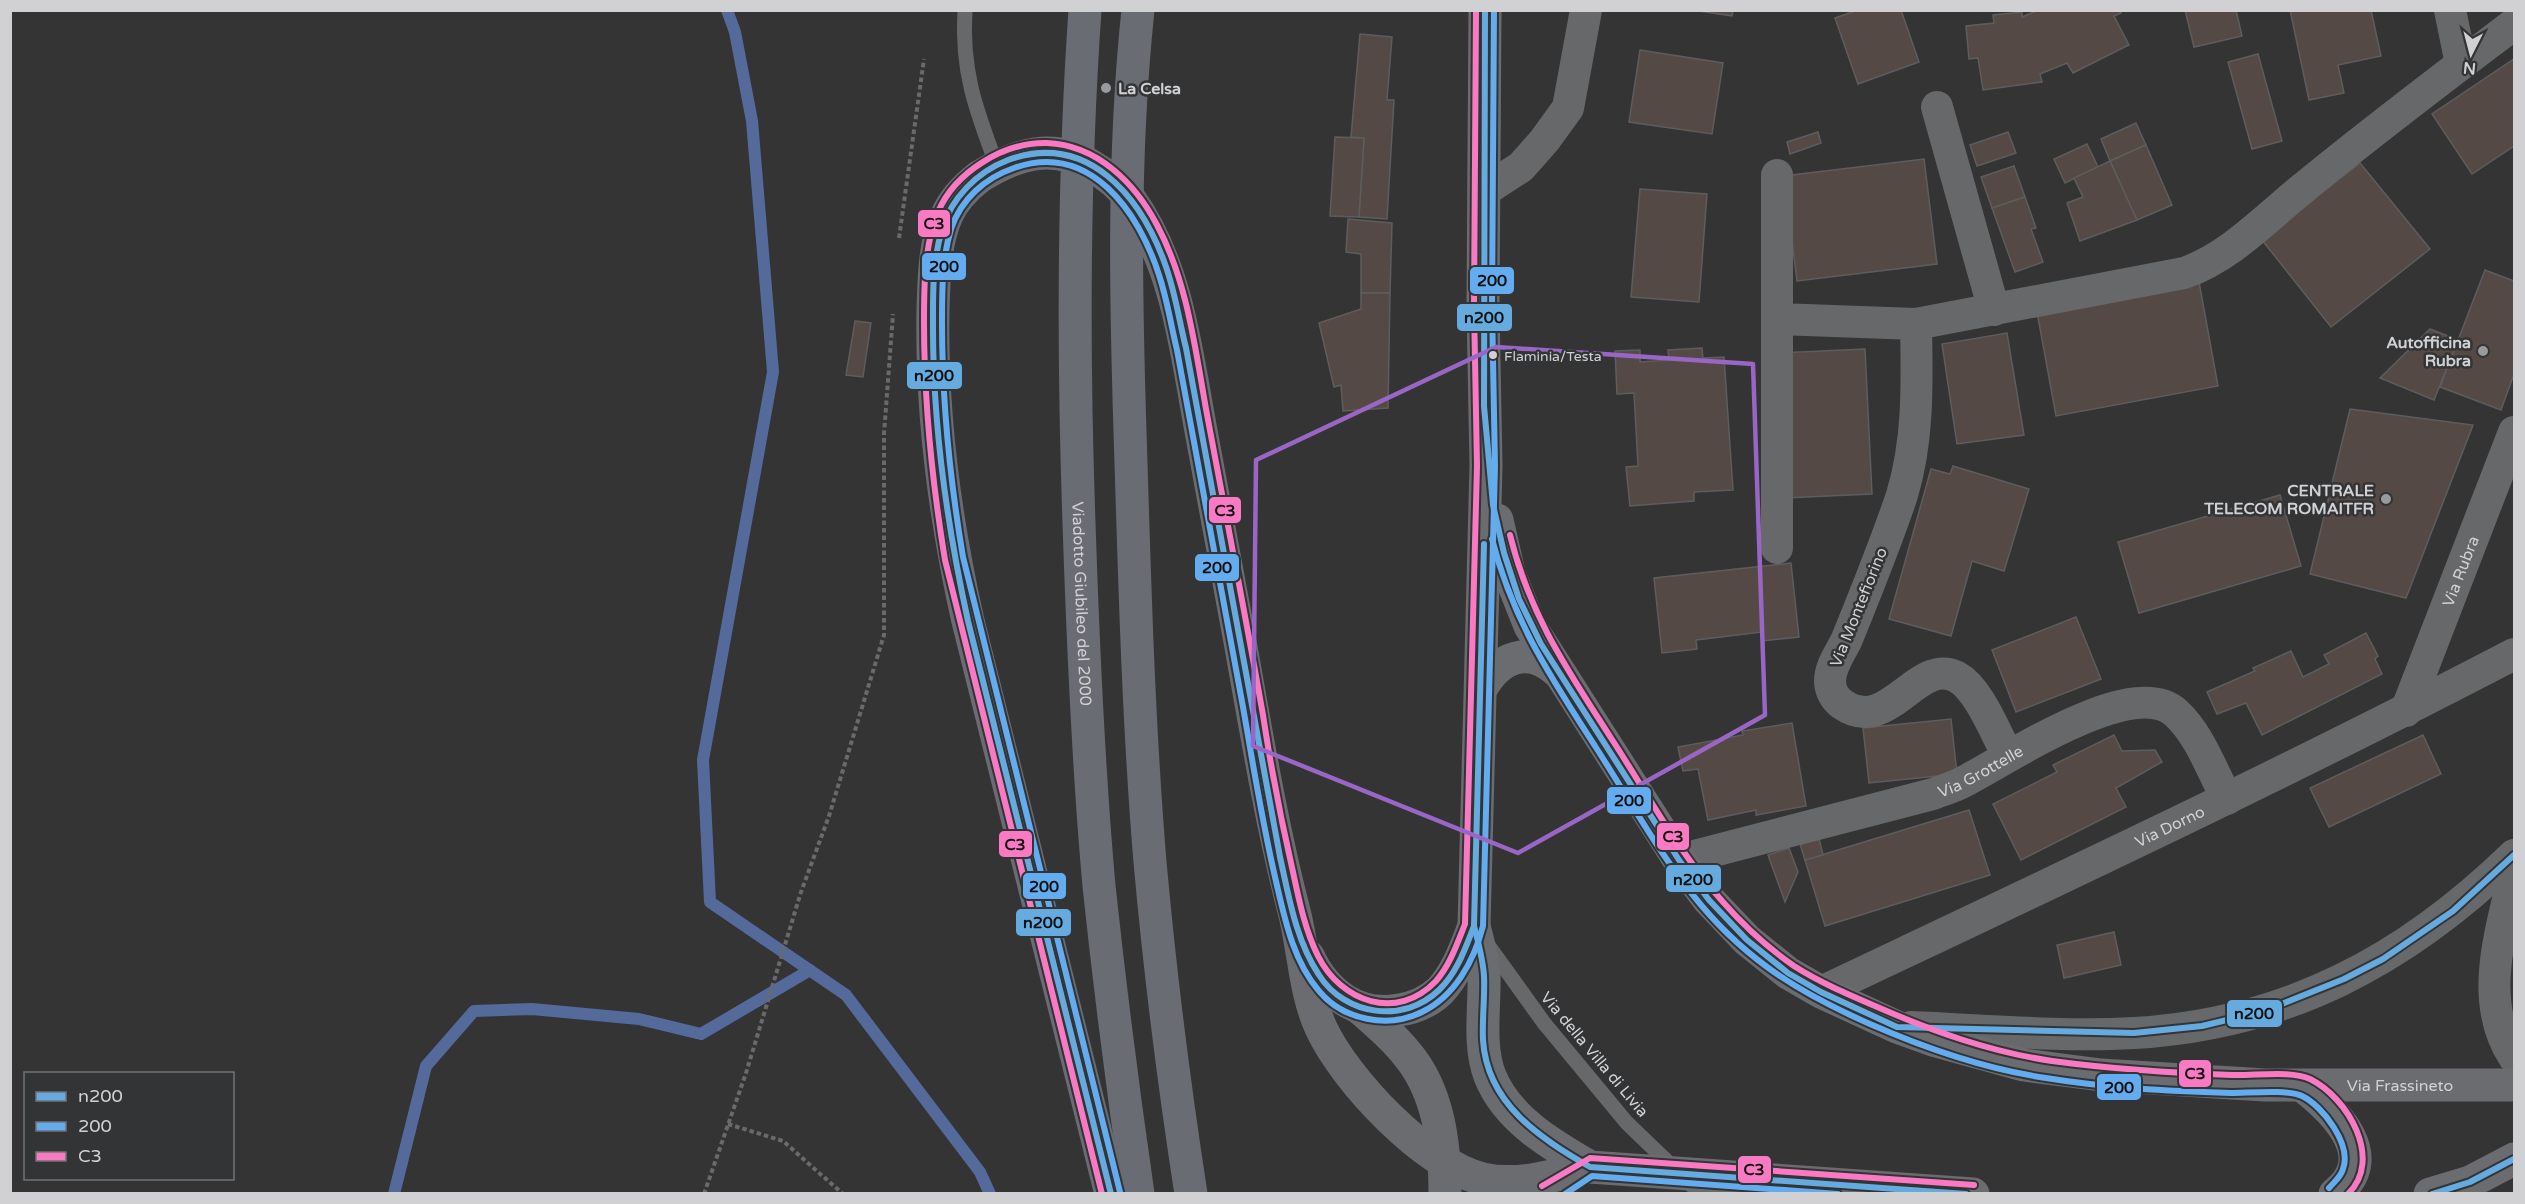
<svg xmlns="http://www.w3.org/2000/svg" width="2525" height="1204" font-family="'Varela Round',sans-serif">
  <rect width="100%" height="100%" fill="#343435"/>
  <g fill="none" stroke-linecap="round" stroke-linejoin="round">
    <g stroke="#536a9b" stroke-width="12">
      <path d="M727 10 735 32 752 121 773 372 703 760 710 902 846 995 980 1172 990 1194"/>
      <path d="M394 1194 426 1066 474 1011 532 1009 639 1019 701 1034 810 970"/>
    </g>
  </g>
  <g fill="#554945" stroke="#5d5d5d" stroke-width="1.5">
    <path d="M1692 10H1733L1732 16Z"/>
    <path d="M1858 10H1901L1919 62 1858 84 1835 18Z"/>
    <path d="M2038 10H2119L2121 13 2114 16 2129 45 2073 73 2067 63 2040 74 2042 82 1983 90 1978 58 1969 59 1966 26 1994 23 1993 15 2022 12V17Z"/>
    <path d="M2185 10H2236L2242 36 2194 47Z"/>
    <path d="M2290 10H2371L2381 56 2338 65 2344 93 2309 100Z"/>
    <path d="M1360 34 1392 37 1387 100H1394L1387 219 1359 217 1364 138 1351 137Z"/>
    <path d="M1640 50 1723 63 1712 134 1629 122Z"/>
    <path d="M2258 54 2282 141 2252 149 2228 62Z"/>
    <path d="M2514 59V146L2472 174 2432 114Z"/>
    <path d="M2136 123 2146 145 2110 161 2101 139Z"/>
    <path d="M1818 132 1821 143 1790 154 1787 142Z"/>
    <path d="M2008 132 2016 153 1977 166 1970 145Z"/>
    <path d="M1335 137 1364 138 1359 217 1330 216Z"/>
    <path d="M2087 144 2098 167 2065 183 2054 159Z"/>
    <path d="M2146 145 2172 205 2137 220 2110 161Z"/>
    <path d="M1924 159 1937 264 1797 281 1784 176Z"/>
    <path d="M2110 161 2137 220 2080 241 2067 203 2083 197 2074 178Z"/>
    <path d="M2360 163 2430 249 2331 327 2262 240Z"/>
    <path d="M2014 166 2025 197 1992 208 1981 177Z"/>
    <path d="M1640 189 1707 194 1699 302 1631 297Z"/>
    <path d="M2025 197 2036 228 2031 229 2043 262 2015 272 1992 208Z"/>
    <path d="M1348 219 1392 223 1390 293H1361V254L1346 252Z"/>
    <path d="M2485 270 2514 281V374L2501 410 2440 387Z"/>
    <path d="M2199 282 2218 386 2056 416 2037 312Z"/>
    <path d="M1361 293H1390L1388 408 1343 411 1341 385 1334 387 1319 323 1361 309Z"/>
    <path d="M855 321 871 323 863 377 846 375Z"/>
    <path d="M2430 329 2458 340 2434 400 2380 378Z"/>
    <path d="M2007 333 2024 435 1957 444 1942 344Z"/>
    <path d="M1702 348 1703 358 1724 357 1733 490 1694 492V501L1630 506 1626 467 1638 466 1634 393 1617 394 1615 351 1640 350V362L1669 360 1668 350Z"/>
    <path d="M1865 349 1872 494 1785 498 1778 353Z"/>
    <path d="M2350 409 2473 425 2406 598 2310 574Z"/>
    <path d="M1953 466 2029 489 2004 571 1972 561 1951 636 1889 619 1931 469 1950 474Z"/>
    <path d="M2280 495 2301 566 2139 613 2118 542Z"/>
    <path d="M1791 563 1799 637 1762 641V632L1696 640 1697 649 1662 653 1654 578Z"/>
    <path d="M2076 617 2101 679 2016 712 1992 650Z"/>
    <path d="M2366 633 2378 656 2375 659 2382 674 2262 735 2246 703 2217 714 2207 692 2255 671 2253 668 2291 651 2303 677 2329 664 2324 655Z"/>
    <path d="M1951 719 1957 774 1869 783 1863 728Z"/>
    <path d="M1792 723 1806 806 1756 815V810L1708 820 1698 769 1683 771 1678 747 1743 735 1742 731Z"/>
    <path d="M2114 735 2122 751 2155 750 2162 762 2116 788 2126 807 2021 860 1993 804 2057 772 2053 765Z"/>
    <path d="M2423 735 2441 774 2329 827 2310 788Z"/>
    <path d="M1969 810 1990 875 1825 926 1805 860Z"/>
    <path d="M1819 839 1823 855 1805 860 1800 844Z"/>
    <path d="M1789 848 1798 872 1785 902 1768 855Z"/>
    <path d="M2114 932 2121 965 2064 978 2057 945Z"/>
  </g>
  <g fill="none" stroke-linecap="round" stroke-linejoin="round">
    <g stroke="#6a6a6b" stroke-width="4" stroke-dasharray="4.5 3" stroke-linecap="butt">
      <path d="M899 238 924 59"/>
      <path d="M728 1124 783 1141 843 1194"/>
      <path d="M704 1194 746 1073 801 892 829 816 884 635V434L893 314"/>
    </g>
    <g stroke="#676869" stroke-width="15">
      <path d="M965 10C961 71 976 110 997 166"/>
      <path d="M1488 945 1544 1023 1627 1123 1701 1194"/>
    </g>
    <g stroke="#676869" stroke-width="32">
      <path d="M2450 10 2461 64"/>
      <path d="M1937 107 1994 310"/>
      <path d="M1777 175V319L1916 324 2184 273C2230 257 2265 219 2302 189 2371 132 2443 78 2514 24"/>
      <path d="M1484 191 1521 167 1544 141 1568 108 1586 10"/>
      <path d="M1916 324C1917 381 1919 439 1902 495 1886 543 1866 592 1847 639 1841 652 1830 666 1830 681 1830 690 1835 699 1842 704 1888 737 1917 656 1957 677 1979 689 1996 734 2008 756"/>
      <path d="M1777 548V319"/>
      <path id="s1" d="M2406 711 2514 432"/>
      <path id="s2" d="M1679 860 1933 794C1943 790 1954 787 1963 782 2005 761 2133 673 2176 713 2200 735 2212 771 2227 799"/>
      <path d="M2514 875C2500 934 2478 1003 2514 1057"/>
      <path id="s3" d="M1821 992C2053 882 2286 773 2514 654"/>
      <path d="M1911 1027C1984 1030 2061 1037 2134 1033 2287 1024 2406 960 2514 855"/>
    </g>
    <g stroke="#6a6c6f" stroke-width="33">
      <path d="M1485 10 1483 307 1486 466 1474 926C1478 942 1483 959 1484 975 1485 1007 1478 1046 1490 1076 1507 1119 1552 1145 1590 1167L1973 1194"/>
      <path d="M979 177C1016 154 1053 142 1093 167 1107 175 1120 185 1129 198 1178 266 1186 351 1201 431 1214 503 1228 575 1241 647 1257 737 1272 827 1295 915 1304 953 1305 993 1321 1028 1345 1080 1426 1166 1483 1179 1519 1187 1555 1175 1590 1167"/>
      <path id="s4" d="M1497 520 1509 573 1530 626 1679 860 1709 900 1747 940 1788 973 1821 992 1897 1027 1933 1040 2024 1065 2101 1075 2265 1085H2514"/>
      <path d="M1481 689C1499 657 1528 645 1557 671"/>
      <path d="M1308 956C1325 993 1358 1018 1399 1010 1414 1008 1428 1002 1440 991 1457 973 1465 949 1474 926"/>
      <path d="M1361 1009C1377 1023 1394 1037 1407 1054 1439 1092 1445 1145 1445 1194"/>
      <path d="M2304 1087C2336 1112 2382 1158 2335 1194"/>
      <path d="M2430 1194 2470 1182 2514 1159"/>
    </g>
    <g stroke="#696c73" stroke-width="33">
      <path id="s5" d="M1085 10C1073 181 1073 352 1079 523 1083 644 1088 765 1099 886 1110 989 1123 1091 1138 1194"/>
      <path d="M1138 10C1122 160 1126 313 1131 463 1135 596 1139 730 1150 862 1160 973 1174 1084 1191 1194"/>
      <path d="M979 177C965 188 954 199 947 215 934 244 934 279 933 310 931 415 945 519 968 621L1111 1194"/>
    </g>
    <defs>
      <g id="bus-1">
        <path d="M1485 10 1484 406 1493 505 1504 553 1519 599 1541 644 1679 860 1709 900 1747 940 1788 973 1821 992 1897 1027 2134 1033 2202 1026 2264 1011 2344 979 2383 959 2453 911 2514 855"/>
        <path d="M1484 544 1474 926C1478 942 1483 959 1484 976 1485 997 1482 1018 1483 1040 1487 1104 1540 1138 1590 1167L1966 1194"/>
        <path d="M1111 1194 968 621C947 525 933 428 933 329 933 296 932 262 942 230 951 198 977 172 1008 160 1088 131 1141 197 1165 264 1175 291 1179 320 1186 348L1280 857C1289 897 1296 941 1319 975 1345 1016 1404 1024 1439 990 1457 973 1465 949 1474 926"/>
        <path d="M2432 1194 2470 1182 2514 1159"/>
      </g>
      <g id="bus-2">
        <path d="M1492 539C1513 621 1550 676 1595 746 1630 800 1660 856 1701 905 1750 963 1802 994 1870 1024 1927 1049 1985 1069 2046 1078 2107 1088 2169 1091 2231 1093 2248 1093 2288 1089 2302 1096 2323 1106 2352 1145 2343 1169 2341 1177 2334 1182 2329 1188"/>
        <path d="M1120 1192 963 557C950 480 942 402 942 323 942 292 942 258 951 229 961 199 985 178 1014 168 1090 141 1139 212 1159 275 1167 299 1171 325 1177 350 1199 469 1221 588 1243 707 1253 764 1262 821 1275 877 1284 915 1292 960 1319 991 1343 1020 1388 1029 1422 1012 1455 996 1474 961 1483 926L1495 466 1492 307 1494 10"/>
        <path d="M1565 1194 1592 1176 1838 1194"/>
      </g>
      <g id="bus-3">
        <path d="M1510 535C1530 616 1567 669 1611 738 1647 793 1678 852 1723 902 1744 926 1768 948 1794 966 1819 982 1847 994 1875 1006 1932 1031 1990 1052 2052 1061 2112 1069 2172 1073 2232 1075 2254 1076 2291 1070 2310 1079 2347 1097 2384 1159 2348 1194"/>
        <path d="M1542 1186 1590 1158 1974 1185"/>
        <path d="M1102 1194 945 560C932 481 924 402 924 322 924 286 924 246 938 212 955 172 1004 142 1047 143 1097 145 1135 183 1157 225 1187 281 1195 347 1206 409 1225 511 1245 613 1263 715 1271 768 1281 820 1293 872 1299 900 1305 930 1318 956 1341 1002 1397 1022 1436 981 1450 965 1457 944 1465 924L1477 466 1474 307 1476 10"/>
      </g>
    </defs>
    <use href="#bus-1" stroke="#333436" stroke-width="10"/>
    <use href="#bus-2" stroke="#333436" stroke-width="10"/>
    <use href="#bus-3" stroke="#333436" stroke-width="10"/>
    <use href="#bus-1" stroke="#66abdf" stroke-width="6"/>
    <use href="#bus-2" stroke="#63acef" stroke-width="6"/>
    <use href="#bus-3" stroke="#f97ac2" stroke-width="6"/>
  </g>
  <path fill="none" stroke="#9966c6" stroke-width="4.5" stroke-linejoin="round" d="M1496 347 1753 364 1765 715 1518 853 1253 746 1256 460Z"/>
  <g fill="#9a9a9c" stroke="#333436" stroke-width="2">
    <circle cx="1106" cy="88" r="6"/>
    <circle cx="2483" cy="351" r="6"/>
    <circle cx="2386" cy="499" r="6"/>
  </g>
  <circle fill="#d1d1d3" stroke="#333436" stroke-width="2" cx="1493" cy="355" r="5"/>
  <g text-anchor="middle" stroke-width="5" stroke-linejoin="round" paint-order="stroke">
    <g font-size="14" fill="#d1d1d3" stroke="#333436" text-anchor="start">
      <text x="1504" y="361">Flaminia/Testa</text>
    </g>
    <g font-size="16" font-weight="bold" fill="#d1d1d3" stroke="#333436" text-anchor="end">
      <text x="1118" y="94" text-anchor="start">La Celsa</text>
      <text x="2471" y="348">Autofficina<tspan x="2471" dy="18">Rubra</tspan></text>
      <text x="2374" y="496">CENTRALE<tspan x="2374" dy="18">TELECOM ROMAITFR</tspan></text>
    </g>
    <g font-size="16" fill="#d1d1d3" stroke="#333436">
      <text dy="6" stroke="none"><textPath href="#s1" startOffset="150">Via Rubra</textPath></text>
      <text dy="6" stroke="none"><textPath href="#s5" startOffset="594">Viadotto Giubileo del 2000</textPath></text>
      <text transform="translate(1858 607) rotate(-68)" y="6">Via Montefiorino</text>
      <text dy="6" stroke="none"><textPath href="#s2" startOffset="315">Via Grottelle</textPath></text>
      <text dy="6" stroke="none"><textPath href="#s3" startOffset="386">Via Dorno</textPath></text>
      <text transform="translate(1595 1054) rotate(50)" y="6">Via della Villa di Livia</text>
      <text dy="6" stroke="none"><textPath href="#s4" startOffset="1178">Via Frassineto</textPath></text>
    </g>
  </g>
  <g stroke="#333436" stroke-width="2">
    <rect x="917" y="209" width="34" height="29" rx="6" fill="#f97ac2"/>
    <rect x="921" y="252" width="46" height="29" rx="6" fill="#63acef"/>
    <rect x="1469" y="266" width="46" height="29" rx="6" fill="#63acef"/>
    <rect x="1456" y="303" width="57" height="29" rx="6" fill="#66abdf"/>
    <rect x="906" y="361" width="57" height="29" rx="6" fill="#66abdf"/>
    <rect x="1208" y="496" width="34" height="28" rx="6" fill="#f97ac2"/>
    <rect x="1194" y="553" width="46" height="29" rx="6" fill="#63acef"/>
    <rect x="1606" y="786" width="46" height="29" rx="6" fill="#63acef"/>
    <rect x="1656" y="822" width="34" height="29" rx="6" fill="#f97ac2"/>
    <rect x="998" y="830" width="35" height="28" rx="6" fill="#f97ac2"/>
    <rect x="1665" y="864" width="57" height="29" rx="6" fill="#66abdf"/>
    <rect x="1022" y="872" width="45" height="28" rx="6" fill="#63acef"/>
    <rect x="1015" y="908" width="57" height="29" rx="6" fill="#66abdf"/>
    <rect x="2226" y="999" width="57" height="29" rx="6" fill="#66abdf"/>
    <rect x="2178" y="1059" width="34" height="29" rx="6" fill="#f97ac2"/>
    <rect x="2096" y="1073" width="46" height="28" rx="6" fill="#63acef"/>
    <rect x="1737" y="1155" width="35" height="29" rx="6" fill="#f97ac2"/>
  </g>
  <g font-size="16" text-anchor="middle" font-weight="bold" fill="#111">
    <text x="934" y="229">C3</text>
    <text x="944" y="272">200</text>
    <text x="1492" y="286">200</text>
    <text x="1484" y="323">n200</text>
    <text x="934" y="381">n200</text>
    <text x="1225" y="516">C3</text>
    <text x="1217" y="573">200</text>
    <text x="1629" y="806">200</text>
    <text x="1673" y="842">C3</text>
    <text x="1015" y="850">C3</text>
    <text x="1693" y="885">n200</text>
    <text x="1044" y="892">200</text>
    <text x="1043" y="928">n200</text>
    <text x="2254" y="1019">n200</text>
    <text x="2195" y="1079">C3</text>
    <text x="2119" y="1093">200</text>
    <text x="1754" y="1175">C3</text>
  </g>
  <rect width="2525" height="1204" fill="none" stroke="#d1d1d3" stroke-width="24"/>
  <rect x="24" y="1072" width="210" height="108" fill="#333436" stroke="#727375" stroke-width="1.5"/>
  <rect x="36" y="1092" width="30" height="9" fill="#66abdf" stroke="#727375" stroke-width="1.5"/>
  <text x="78" y="1102" font-size="18" fill="#d1d1d3">n200</text>
  <rect x="36" y="1122" width="30" height="9" fill="#63acef" stroke="#727375" stroke-width="1.5"/>
  <text x="78" y="1132" font-size="18" fill="#d1d1d3">200</text>
  <rect x="36" y="1152" width="30" height="9" fill="#f97ac2" stroke="#727375" stroke-width="1.5"/>
  <text x="78" y="1162" font-size="18" fill="#d1d1d3">C3</text>
  <g transform="translate(2471 54) rotate(186)" stroke="#333436" stroke-width="4.5" paint-order="stroke">
  <path d="M0-4.5L10 22L0 15L-10 22Z" fill="#d1d1d3"/>
  <text y="-9" font-size="16" font-weight="bold" text-anchor="middle" fill="#d1d1d3">N</text>
  </g>
</svg>
